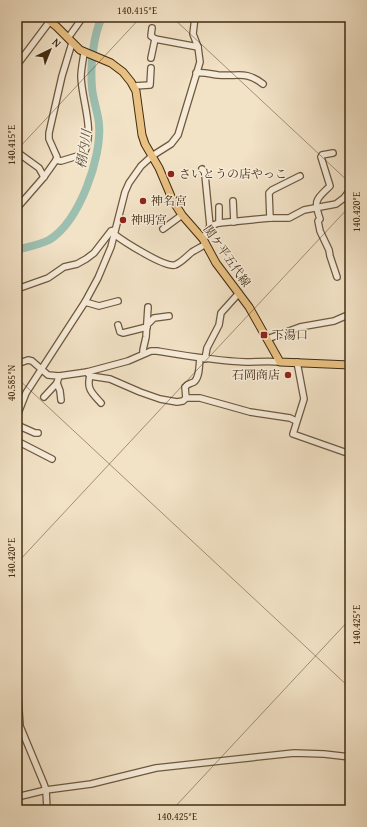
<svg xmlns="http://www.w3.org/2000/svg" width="367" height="827" font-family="'Gentium Book Plus','Noto Serif JP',serif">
  <rect width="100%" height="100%" fill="#f2e2c6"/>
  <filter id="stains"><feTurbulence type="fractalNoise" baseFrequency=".005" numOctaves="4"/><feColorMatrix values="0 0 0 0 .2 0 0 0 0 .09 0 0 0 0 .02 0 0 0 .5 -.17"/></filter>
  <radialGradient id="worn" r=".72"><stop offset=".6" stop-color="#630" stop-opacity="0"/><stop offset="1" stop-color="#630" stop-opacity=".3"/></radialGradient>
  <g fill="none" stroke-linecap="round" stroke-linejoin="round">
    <path stroke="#9cbfb0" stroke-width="8" d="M17 250C27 247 39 245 49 240 79 222 102 158 99 124 98 112 93 100 92 88 90 67 93 36 102 17"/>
    <defs>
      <g id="minor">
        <path d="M68 38 83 17"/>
        <path d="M155 39 198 47"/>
        <path d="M151 58 155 39 151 36 152 28"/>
        <path d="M17 65 53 17"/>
        <path d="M196 73C204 72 210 74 218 75 238 77 245 70 263 84"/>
        <path d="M134 86 150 85 151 68"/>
        <path d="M17 152 39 168 44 177"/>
        <path d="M333 153 322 155 321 157 330 186C317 199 313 199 320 219L318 221 320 231 329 250 330 256 337 277"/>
        <path d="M56 160 61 161 84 154C95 129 82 102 81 77 81 69 83 61 84 53"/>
        <path d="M202 169 205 175 210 226"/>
        <path d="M233 201 234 222"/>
        <path d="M219 207V223"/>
        <path d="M17 208 44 177 56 160 57 157 49 139V133L62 76 72 43"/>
        <path d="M270 218 269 193 272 190 300 176"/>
        <path d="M163 229 182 215"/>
        <path d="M114 234C123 241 165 268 175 265 181 263 187 256 192 252 197 249 201 247 206 244"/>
        <path d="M203 239 210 226 219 223 270 218H289L304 210 336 204 344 198 350 190"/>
        <path d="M17 289 48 278 64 267 77 264 86 259 94 253 111 231 115 230"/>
        <path d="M85 302 99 306 118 301"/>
        <path d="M148 324 154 318 169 316"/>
        <path d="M118 325 120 332 123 333 147 327"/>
        <path d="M267 339 300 327 334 321 350 314"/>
        <path d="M143 354V350L146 337 148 307"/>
        <path d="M205 359 207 348 219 325 221 313 239 293"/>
        <path d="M297 362 304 399 293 434 350 454"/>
        <path d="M17 364 28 360 32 361 48 375 59 376 87 372 128 361 151 351H157C187 356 216 361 246 362 257 362 268 361 280 362"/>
        <path d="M87 372 90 376 110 379 140 392 160 399 177 402 183 401 186 398H200L250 412 290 418 296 421"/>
        <path d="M90 376C86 389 93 394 101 403"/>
        <path d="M57 383 60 391 61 400"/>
        <path d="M44 397 57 383 59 376"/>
        <path d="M186 398 185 387C188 383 190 384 194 382 200 377 199 365 200 358"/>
        <path d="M17 416 26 393 85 302 98 278 111 247 125 192 129 183 141 166 152 156 171 144 178 135 200 62 198 47 193 34 195 17"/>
        <path d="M17 425 35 433H38"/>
        <path d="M17 441 52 459"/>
        <path d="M17 681 20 726 44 784 46 790 47 810"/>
        <path d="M17 797 46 790 91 784 156 768 294 753 324 754 350 757"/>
      </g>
      <path id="major" d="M45 17 57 27 80 50 111 63 123 72 131 82 136 91 142 135 145 144 159 168 173 201 182 215 203 239 216 263 249 307 280 362 350 365"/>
    </defs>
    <use href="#minor" stroke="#6d593e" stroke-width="8"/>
    <use href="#major" stroke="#412b11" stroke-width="9"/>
    <use href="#minor" stroke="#f7ecda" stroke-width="5.5"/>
    <use href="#major" stroke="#e9c183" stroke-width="7"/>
  </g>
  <path fill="none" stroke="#412b11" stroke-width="1" stroke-opacity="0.45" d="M172 17 350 183M17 150 141 17M17 378 350 688M17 563 350 206M172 810 350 619"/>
  <g fill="#8f2418" stroke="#f7ecda" stroke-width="1.5">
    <circle cx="171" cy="174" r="4"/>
    <circle cx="143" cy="201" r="4"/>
    <circle cx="123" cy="220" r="4"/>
    <rect x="260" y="331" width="8" height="8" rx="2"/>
    <circle cx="288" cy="375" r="4"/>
  </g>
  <g text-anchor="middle" stroke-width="3" stroke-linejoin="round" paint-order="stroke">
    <g font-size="12" fill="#412b11" stroke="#f7ecda" text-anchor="start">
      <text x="179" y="178">さいとうの店やっこ</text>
      <text x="151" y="205">神名宮</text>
      <text x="131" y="224">神明宮</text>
      <text x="272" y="339">下湯口</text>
      <text x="280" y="379" text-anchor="end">石岡商店</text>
    </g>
    <g font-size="12" fill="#412b11" stroke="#f7ecda">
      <text transform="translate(227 256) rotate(55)" y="4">関ケ平五代線</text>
    </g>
    <g font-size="13" font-style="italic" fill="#585039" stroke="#f7ecda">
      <text transform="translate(83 149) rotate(-81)" y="5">栩内川</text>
    </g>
  </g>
  <rect width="367" height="827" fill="none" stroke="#f2e2c6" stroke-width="44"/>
  <g transform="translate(50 50) rotate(43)" stroke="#f7ecda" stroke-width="3" paint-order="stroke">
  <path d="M0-3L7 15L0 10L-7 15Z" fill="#412b11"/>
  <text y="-6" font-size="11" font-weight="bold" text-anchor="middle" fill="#412b11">N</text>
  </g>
  <rect x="22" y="22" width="323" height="783" fill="none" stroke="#412b11" stroke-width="1.5"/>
  <g font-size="10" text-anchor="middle" fill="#412b11">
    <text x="137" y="14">140.415°E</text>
    <text transform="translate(11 145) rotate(-90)" y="4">140.415°E</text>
    <text transform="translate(356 212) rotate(-90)" y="4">140.420°E</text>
    <text transform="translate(11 383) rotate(-90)" y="4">40.585°N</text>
    <text transform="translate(11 558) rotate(-90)" y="4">140.420°E</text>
    <text transform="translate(356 625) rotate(-90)" y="4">140.425°E</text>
    <text x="177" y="820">140.425°E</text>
  </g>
  <rect width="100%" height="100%" filter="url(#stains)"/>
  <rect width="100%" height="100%" fill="url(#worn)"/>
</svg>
